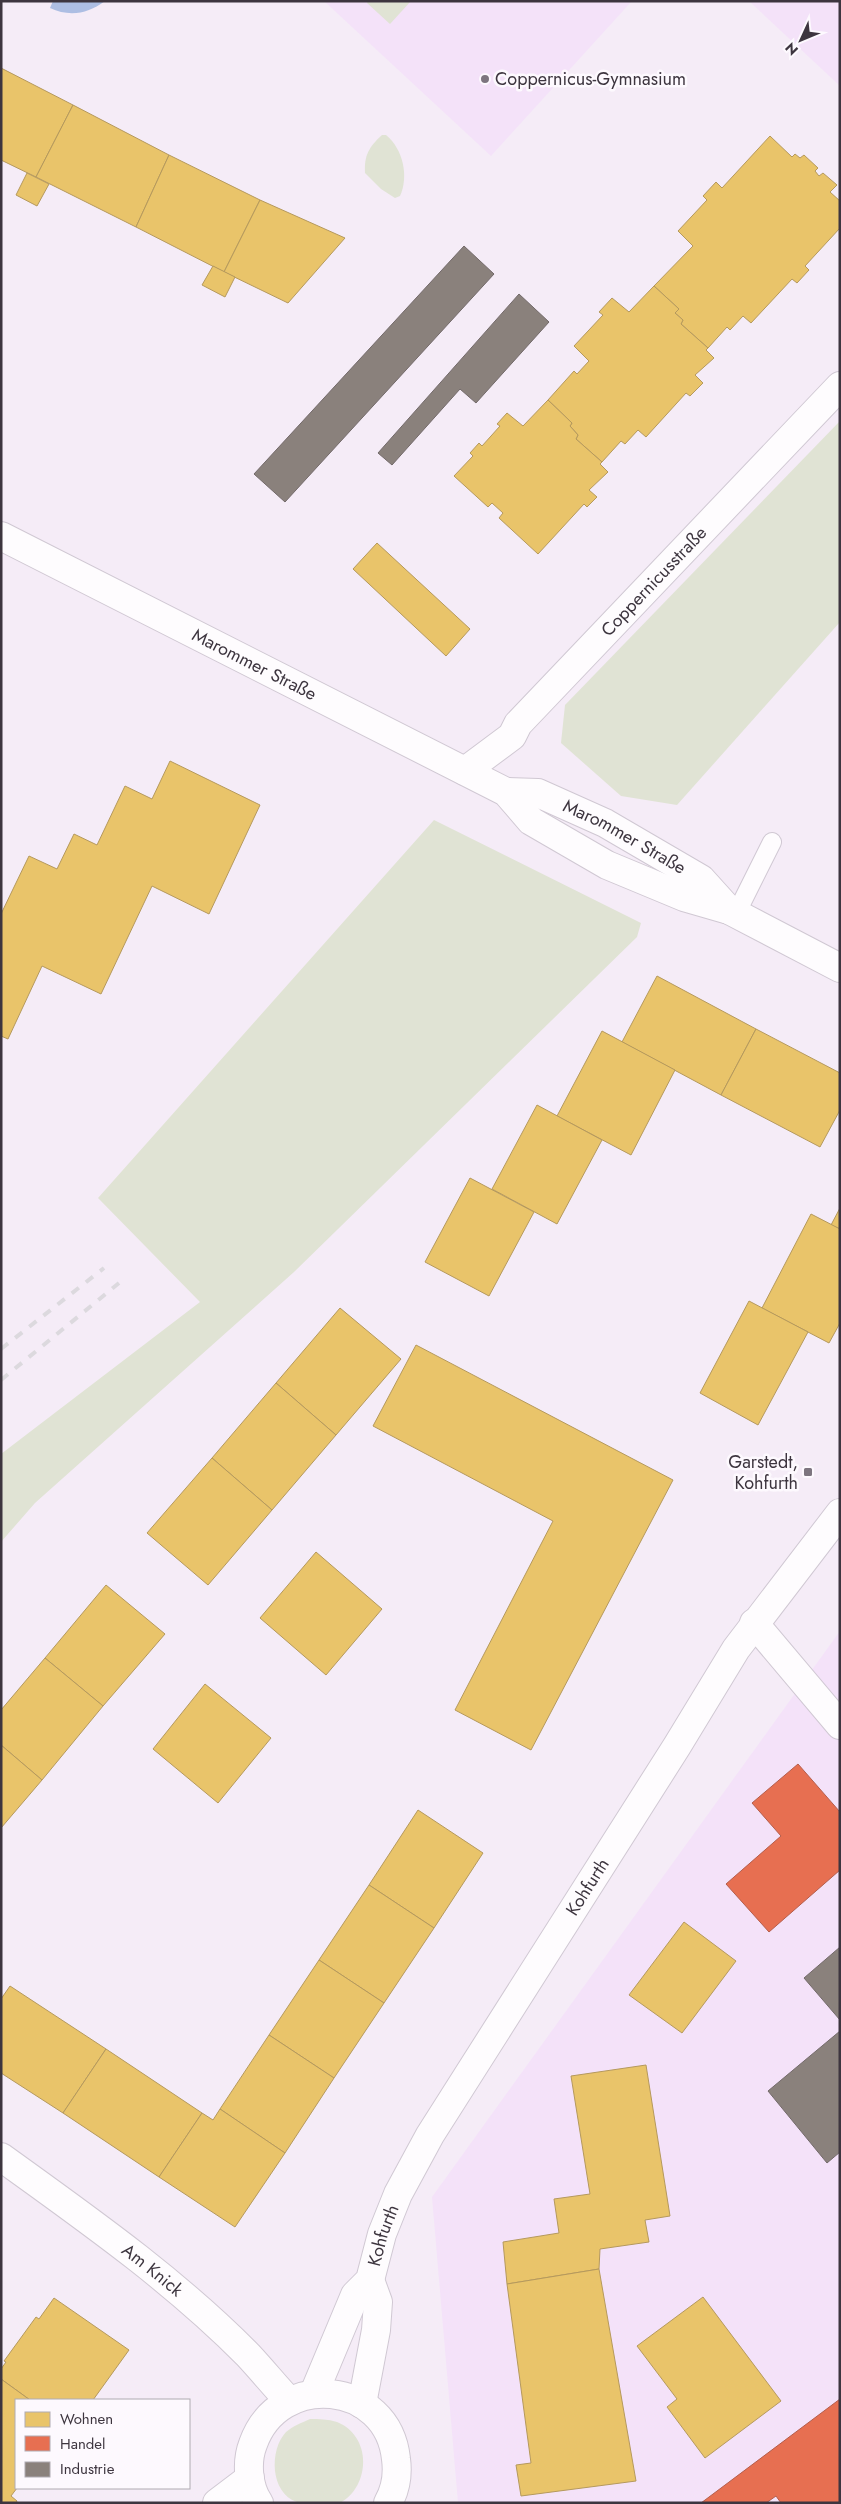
<svg xmlns="http://www.w3.org/2000/svg" width="841" height="2504" font-family="Jost,sans-serif">
  <rect width="100%" height="100%" fill="#f5ecf7"/>
  <g fill="#f4e2f9">
    <path d="M324 1H632L491 156Z"/>
    <path d="M749 1H840V86Z"/>
    <path d="M840 1631V2503H458L432 2197Z"/>
  </g>
  <g fill="#e0e3d4">
    <path d="M368 1H411L390 24 367 3Z"/>
    <path d="M382 135H386C403 149 409 176 400 196L395 198 381 189 365 173C364 155 369 147 382 135Z"/>
    <path d="M840 421V622L677 805 621 796 561 743 565 705Z"/>
    <path d="M434 820 641 923 637 937 294 1272 35 1503 1 1542V1454L200 1302 98 1198Z"/>
    <path d="M310 2419C319 2419 328 2419 337 2422 372 2436 371 2486 340 2503 328 2503 309 2504 297 2502 270 2493 269 2450 286 2432 293 2426 301 2423 310 2419Z"/>
  </g>
  <path fill="#adbee3" d="M53 1H105C88 14 69 17 50 8Z"/>
  <g fill="#e9c46a" stroke="#b5995d">
    <path d="M1 68 73 105 36 177 1 160Z"/>
    <path d="M73 105 169 155 136 227 36 177Z"/>
    <path d="M770 136 792 157 795 154 800 158 804 155 818 168 815 171 819 176 823 173 837 185 830 192 840 201V228L805 266 809 270 797 283 792 279 751 323 743 316 730 330 727 327 708 348 681 324 683 320 675 313 679 309 654 286 693 246 678 231 707 200 703 196 716 182 722 188Z"/>
    <path d="M169 155 260 200 224 272 136 227Z"/>
    <path d="M27 173 49 184 37 206 16 195Z"/>
    <path d="M260 200 345 238 288 303 224 272Z"/>
    <path d="M213 266 235 277 225 297 202 285Z"/>
    <path d="M654 286 679 309 675 313 683 320 681 324 708 348 706 350 714 358 695 375 703 383 690 396 686 393 646 437 638 430 625 444 621 441 602 462 576 439 578 435 570 426 572 423 548 400 574 371 577 374 589 361 574 346 603 315 599 312 612 298 629 312Z"/>
    <path d="M548 400 572 423 570 426 578 435 576 439 602 462 600 464 608 472 589 490 597 497 587 507 584 504 538 554 499 518 503 513 492 503 488 507 454 476 473 456 470 453 479 443 482 446 500 426 497 424 507 413 523 426Z"/>
    <path d="M377 543 470 629 446 656 353 569Z"/>
    <path d="M170 761 260 805 209 914 152 886 101 994 42 966 8 1039 1 1036V914L29 856 57 869 74 834 97 845 125 786 152 799Z"/>
    <path d="M657 976 756 1029 721 1095 622 1042Z"/>
    <path d="M756 1029 840 1073V1110L820 1147 721 1095Z"/>
    <path d="M602 1031 675 1070 631 1155 557 1116Z"/>
    <path d="M537 1105 602 1140 557 1224 492 1189Z"/>
    <path d="M470 1178 534 1212 489 1296 425 1262Z"/>
    <path d="M840 1208V1229L831 1225Z"/>
    <path d="M811 1214 840 1229V1323L829 1343 762 1308Z"/>
    <path d="M749 1301 808 1332 758 1425 700 1393Z"/>
    <path d="M340 1308 401 1359 336 1435 276 1383Z"/>
    <path d="M416 1345 673 1480 531 1750 455 1710 553 1521 373 1426Z"/>
    <path d="M276 1383 336 1435 272 1510 212 1458Z"/>
    <path d="M212 1458 272 1510 208 1585 147 1533Z"/>
    <path d="M316 1552 382 1609 326 1675 260 1618Z"/>
    <path d="M106 1585 165 1634 103 1706 45 1658Z"/>
    <path d="M45 1658 103 1706 42 1780 1 1745V1710Z"/>
    <path d="M205 1684 271 1738 218 1803 153 1749Z"/>
    <path d="M1 1745 42 1780 1 1828Z"/>
    <path d="M418 1810 483 1853 434 1928 369 1885Z"/>
    <path d="M369 1885 434 1928 384 2003 319 1960Z"/>
    <path d="M684 1922 736 1961 682 2033 629 1995Z"/>
    <path d="M319 1960 384 2003 334 2078 269 2035Z"/>
    <path d="M10 1986 106 2049 63 2113 1 2073V1999Z"/>
    <path d="M269 2035 334 2078 285 2153 220 2109Z"/>
    <path d="M106 2049 202 2113 159 2177 63 2113Z"/>
    <path d="M646 2065 670 2216 645 2220 649 2242 600 2249 599 2269 507 2284 503 2242 559 2233 554 2199 590 2194 571 2076Z"/>
    <path d="M220 2109 285 2153 235 2227 159 2177 202 2113 213 2120Z"/>
    <path d="M599 2269 636 2481 521 2496 516 2465 531 2463 507 2284Z"/>
    <path d="M703 2297 781 2401 705 2458 667 2407 677 2399 637 2346Z"/>
    <path d="M54 2298 129 2350 93 2400H30L1 2379V2369L6 2362 4 2361 36 2317 39 2319Z"/>
    <path d="M1 2379 30 2400H16L17 2488 11 2496 17 2501 16 2503H1Z"/>
  </g>
  <g fill="#e76f51" stroke="#b45e4c">
    <path d="M798 1764 840 1812V1870L769 1932 726 1884 781 1836 752 1803Z"/>
    <path d="M840 2399V2503H781L776 2496 766 2503H701Z"/>
  </g>
  <g fill="#8a817c" stroke="#736a6a">
    <path d="M464 246 494 274 285 502 254 474Z"/>
    <path d="M519 294 549 322 476 403 460 389 392 465 378 453Z"/>
    <path d="M840 1947V2020L804 1978Z"/>
    <path d="M840 2031V2152L827 2163 768 2091Z"/>
  </g>
  <g fill="none" stroke-linecap="round" stroke-linejoin="round">
    <defs>
      <path id="service" d="M736 914 772 842"/>
      <g id="minor">
        <path id="s1" d="M465 771 512 736 518 724 840 386"/>
        <path d="M754 1623 840 1725"/>
        <path id="s2" d="M1 2157C87 2219 174 2280 248 2355 262 2370 275 2386 289 2401"/>
      </g>
      <g id="tertiary">
        <path id="s3" d="M1 536 506 792 531 821 607 865 684 897 729 910 840 968"/>
        <path id="s4" d="M506 792 538 793 605 823 701 879 729 910"/>
        <path id="s5" d="M314 2393 355 2295 370 2280 382 2234 398 2194 430 2135 677 1746 736 1649 840 1513"/>
        <path d="M362 2404 376 2330 378 2302 370 2280"/>
        <path d="M217 2503 250 2478"/>
        <path d="M259 2503C248 2487 246 2462 253 2444 279 2370 388 2380 396 2459 398 2474 396 2489 388 2503"/>
      </g>
    </defs>
    <use href="#service" stroke="#d0c8d3" stroke-width="20"/>
    <use href="#minor" stroke="#d0c8d3" stroke-width="30"/>
    <use href="#tertiary" stroke="#d0c8d3" stroke-width="30"/>
    <use href="#service" stroke="#fefcfe" stroke-width="18"/>
    <use href="#minor" stroke="#fefcfe" stroke-width="28"/>
    <use href="#tertiary" stroke="#fefcfe" stroke-width="28"/>
    <g stroke="#dcd9de" stroke-width="4" stroke-dasharray="9 9" stroke-linecap="butt">
      <path d="M1 1349 104 1268"/>
      <path d="M1 1380 119 1283"/>
    </g>
  </g>
  <g fill="#7d757f" stroke="#fdf9fe" stroke-width="2">
    <circle cx="485" cy="79" r="5"/>
    <rect x="803" y="1467" width="10" height="10" rx="2.5"/>
  </g>
  <g text-anchor="middle" stroke-width="5" stroke-linejoin="round" paint-order="stroke">
    <g font-size="18" fill="#3d353f" stroke="#fdf9fe" text-anchor="start">
      <text x="495" y="85">Coppernicus-Gymnasium</text>
      <text x="798" y="1468" text-anchor="end">Garstedt,<tspan x="798" dy="21">Kohfurth</tspan></text>
    </g>
    <g font-size="18" fill="#3d353f" stroke="#fdf9fe">
      <text dy="6" stroke="none"><textPath href="#s1" startOffset="269">Coppernicusstraße</textPath></text>
      <text dy="6" stroke="none"><textPath href="#s3" startOffset="284">Marommer Straße</textPath></text>
      <text dy="6" stroke="none"><textPath href="#s4" startOffset="129">Marommer Straße</textPath></text>
      <text dy="6" stroke="none"><textPath href="#s5" startOffset="579">Kohfurth</textPath></text>
      <text dy="6" stroke="none"><textPath href="#s5" startOffset="174">Kohfurth</textPath></text>
      <text dy="6" stroke="none"><textPath href="#s2" startOffset="189">Am Knick</textPath></text>
    </g>
  </g>
  <rect width="841" height="2504" fill="none" stroke="#3d353f" stroke-width="5"/>
  <rect x="15" y="2399" width="175" height="90" fill="#fdf9fe" stroke="#b0abb2"/>
  <rect x="25" y="2412" width="25" height="15" fill="#e9c46a" stroke="#b0abb2"/>
  <text x="60" y="2424" font-size="15" fill="#3d353f">Wohnen</text>
  <rect x="25" y="2436" width="25" height="15" fill="#e76f51" stroke="#b0abb2"/>
  <text x="60" y="2449" font-size="15" fill="#3d353f">Handel</text>
  <rect x="25" y="2462" width="25" height="15" fill="#8a817c" stroke="#b0abb2"/>
  <text x="60" y="2474" font-size="15" fill="#3d353f">Industrie</text>
  <g transform="translate(801 40) rotate(226)" stroke="#fdf9fe" stroke-width="4" paint-order="stroke">
  <path d="M0-4L9 19L0 12L-9 19Z" fill="#3d353f"/>
  <text y="-8" font-size="14" font-weight="bold" text-anchor="middle" fill="#3d353f">N</text>
  </g>
</svg>
